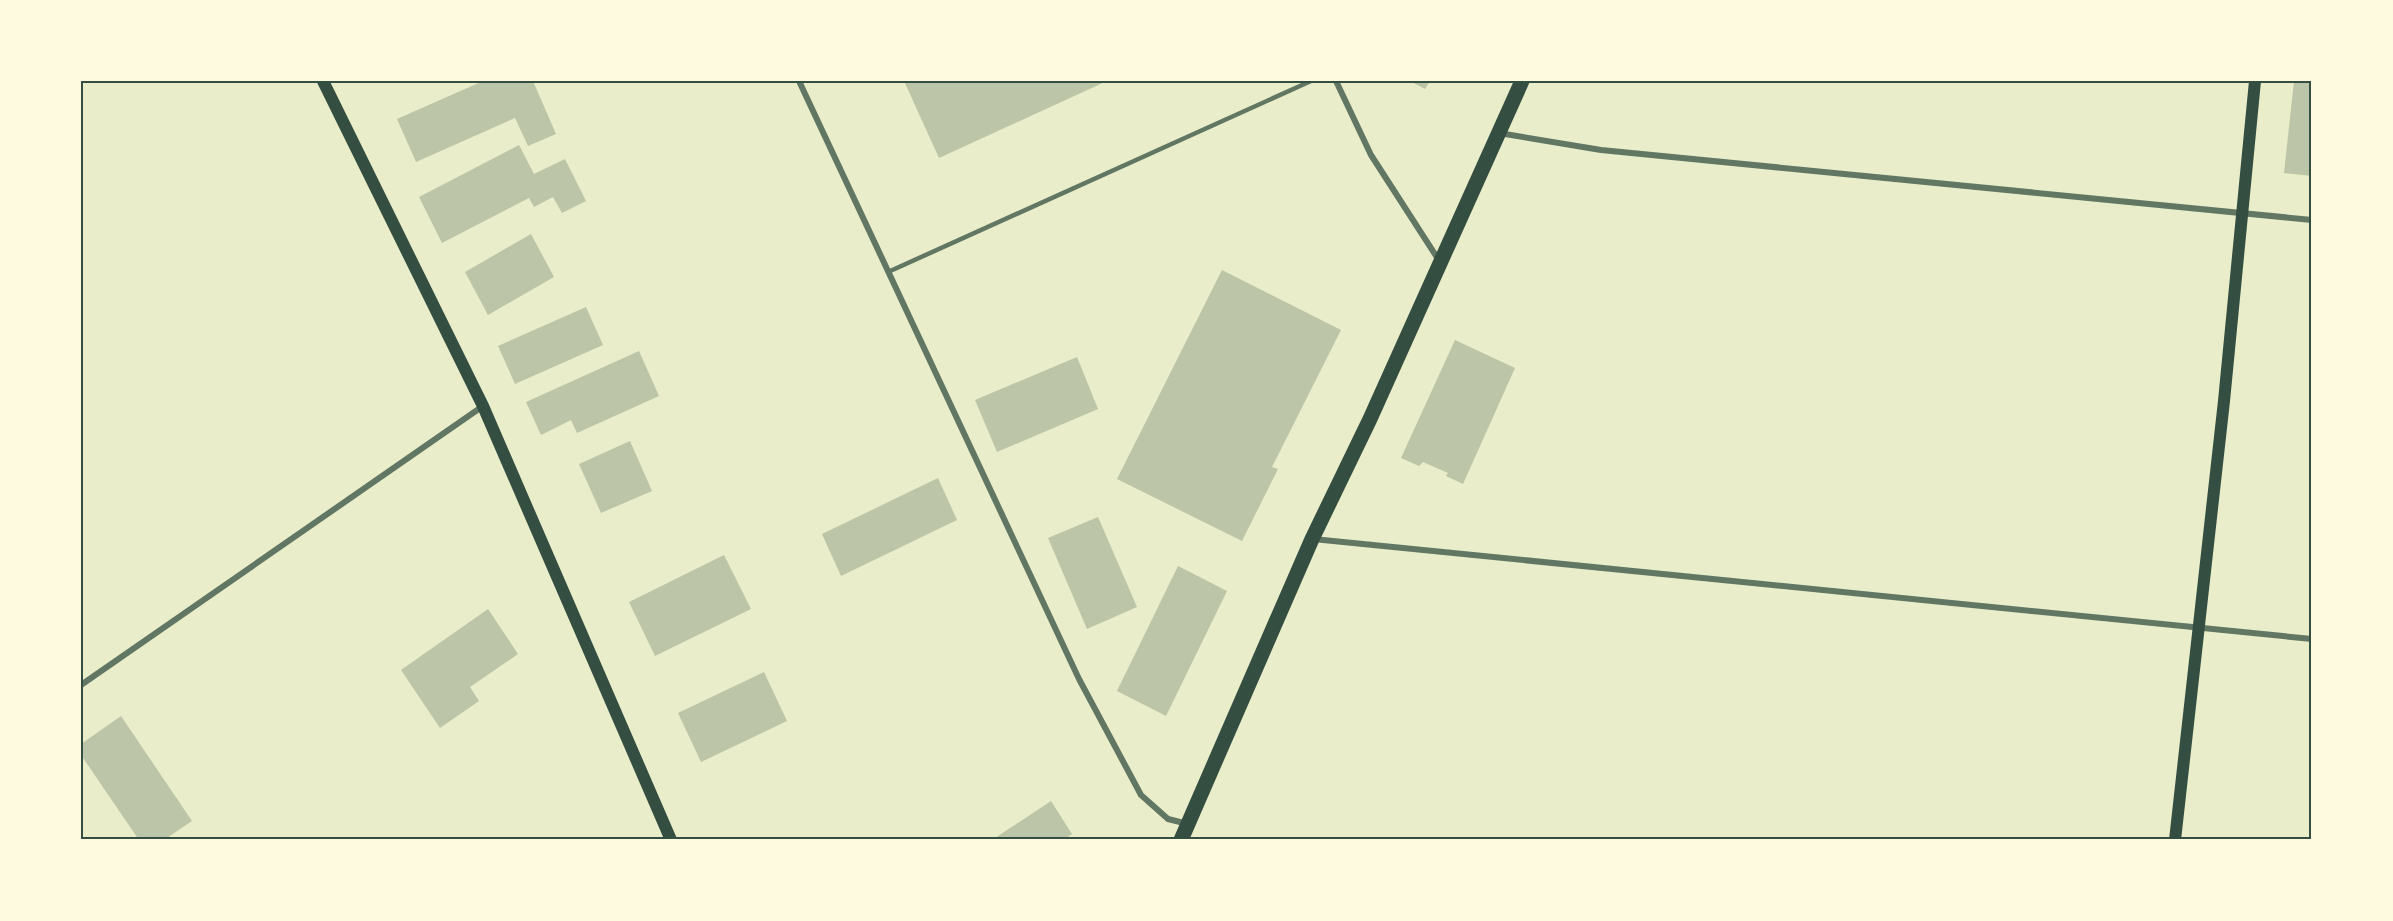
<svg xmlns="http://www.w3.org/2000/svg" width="2393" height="921" font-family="'Golos Text',sans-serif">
  <rect width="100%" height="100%" fill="#e9edc9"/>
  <g fill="#bcc5a7">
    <path d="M483 81H533L556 134 528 146 515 118 416 162 397 119Z"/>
    <path d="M904 81H1107L939 158Z"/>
    <path d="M1410 81H1430L1425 89Z"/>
    <path d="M2294 81H2312V176L2284 173Z"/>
    <path d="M519 145 534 174 565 159 586 201 562 213 553 197 534 207 529 198 442 243 419 197Z"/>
    <path d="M531 234 554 277 488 315 465 272Z"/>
    <path d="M1222 270 1341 330 1272 467 1278 469 1242 541 1117 479Z"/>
    <path d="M586 307 603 345 515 384 498 346Z"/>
    <path d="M1455 340 1515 368 1463 484 1446 476 1448 473 1423 462 1419 466 1401 458Z"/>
    <path d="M639 351 659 396 577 433 571 420 541 435 526 402Z"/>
    <path d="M1077 357 1098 409 997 452 975 400Z"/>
    <path d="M630 441 652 491 601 513 579 464Z"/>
    <path d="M938 478 957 520 841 576 822 534Z"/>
    <path d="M1098 517 1137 607 1087 629 1048 538Z"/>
    <path d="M724 555 751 609 655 656 629 602Z"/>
    <path d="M1178 566 1227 591 1166 716 1117 691Z"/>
    <path d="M488 609 518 654 470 687 479 701 440 728 401 670Z"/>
    <path d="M764 672 787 721 701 762 678 713Z"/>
    <path d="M121 716 192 821 164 840H139L81 755V744Z"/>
    <path d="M1051 801 1072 834 1064 840H992Z"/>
  </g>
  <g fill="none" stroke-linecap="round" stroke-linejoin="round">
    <path stroke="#617663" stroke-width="4.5" d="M888 272 1311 81"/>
    <g stroke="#617663" stroke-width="6">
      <path d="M799 81 1079 679 1141 795 1168 819 1188 824"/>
      <path d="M1336 81 1371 155 1440 262"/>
      <path d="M1499 133 1601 150 2312 220"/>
      <path d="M1313 539 2312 639"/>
      <path d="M81 685 483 406"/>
    </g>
    <g stroke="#344e41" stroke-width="12">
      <path d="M323 81 483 406 671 840"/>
      <path d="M2175 840 2224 401 2255 81"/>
    </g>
    <path stroke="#344e41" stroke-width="15" d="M1181 840 1312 539 1370 419 1522 81"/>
  </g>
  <rect width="2393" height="921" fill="none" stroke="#fefae0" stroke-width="165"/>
  <rect x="82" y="82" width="2228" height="756" fill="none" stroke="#344e41" stroke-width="2"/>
</svg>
